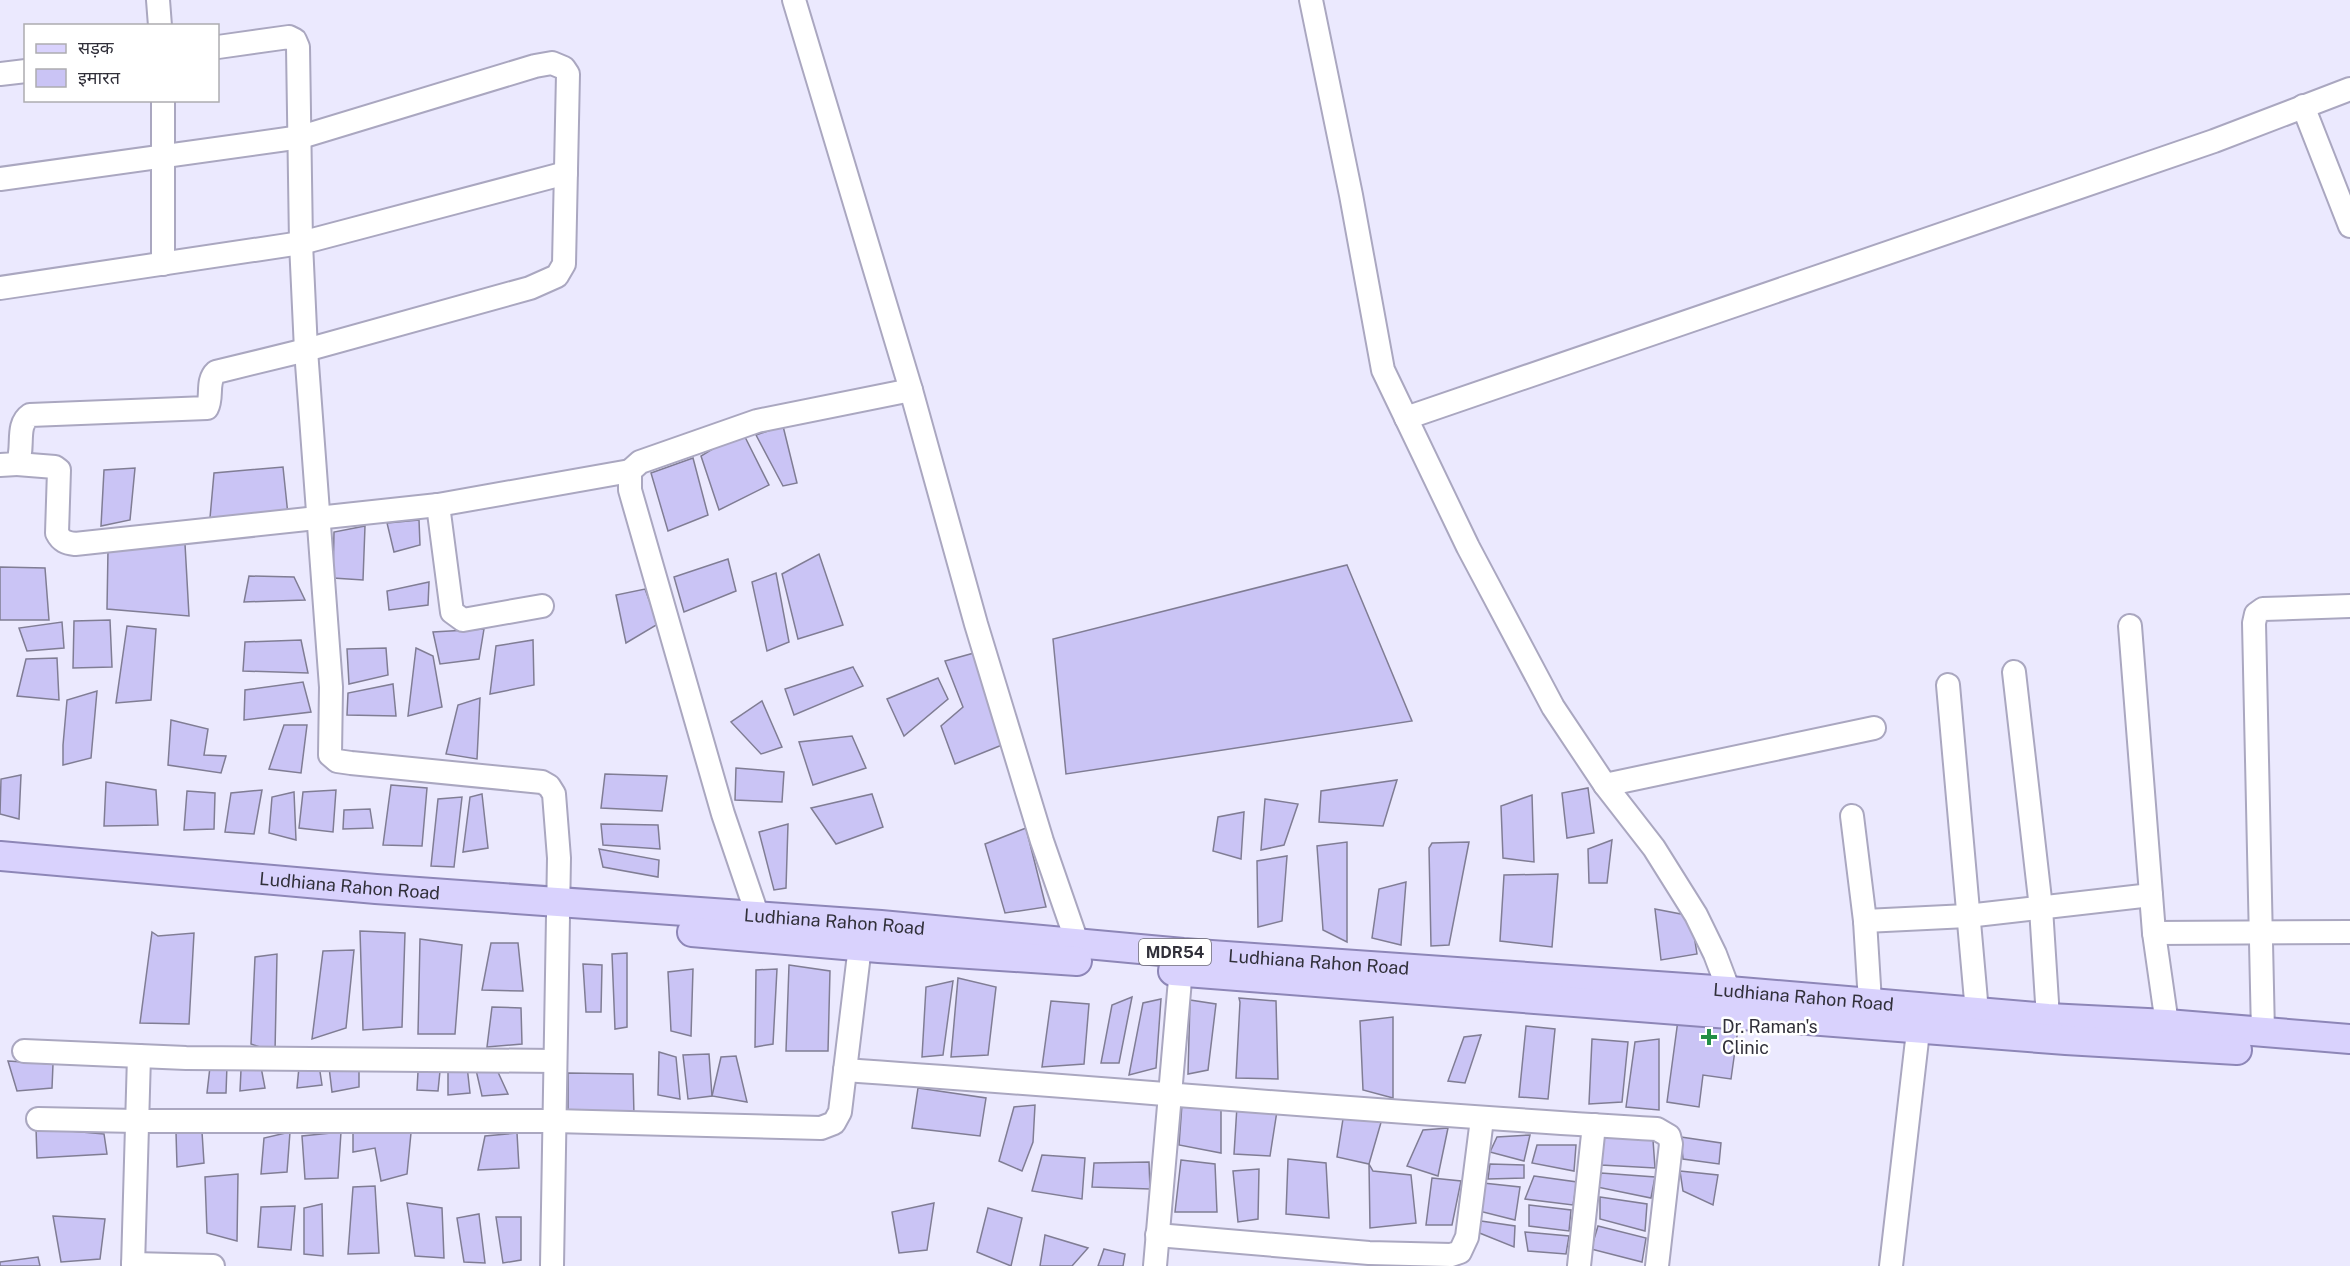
<svg xmlns="http://www.w3.org/2000/svg" width="2350" height="1266" font-family="'Public Sans','Noto Sans Devanagari',sans-serif">
  <rect width="100%" height="100%" fill="#ebe9fe"/>
  <g fill="#cac4f5" stroke="#807d94" stroke-width="1.5">
    <path d="M783 426 797 483 783 486 756 435Z"/>
    <path d="M742 431 769 485 719 510 701 456Z"/>
    <path d="M693 458 708 515 668 531 651 473Z"/>
    <path d="M283 467 288 515 210 518 214 473Z"/>
    <path d="M135 468 130 520 101 526 104 470Z"/>
    <path d="M419 520 420 545 394 552 387 523Z"/>
    <path d="M365 526 363 580 333 578 334 532Z"/>
    <path d="M185 544 189 616 107 609 108 550Z"/>
    <path d="M819 554 843 625 798 639 782 574Z"/>
    <path d="M728 559 736 591 684 612 674 577Z"/>
    <path d="M1347 565 1412 721 1066 774 1053 639Z"/>
    <path d="M0 567 45 568 49 620H0Z"/>
    <path d="M776 573 789 642 767 651 752 582Z"/>
    <path d="M249 576 294 577 305 600 244 602Z"/>
    <path d="M429 582 428 605 389 610 387 591Z"/>
    <path d="M645 589 658 624 626 643 616 595Z"/>
    <path d="M110 620 112 667 73 668 74 621Z"/>
    <path d="M62 622 64 648 27 651 19 628Z"/>
    <path d="M127 626 156 629 151 700 116 703Z"/>
    <path d="M484 629 479 659 440 664 433 632Z"/>
    <path d="M301 640 308 673 243 671 245 642Z"/>
    <path d="M533 640 534 685 490 694 496 646Z"/>
    <path d="M386 648 388 675 349 684 347 649Z"/>
    <path d="M416 648 433 656 442 707 408 716Z"/>
    <path d="M974 653 1002 745 955 764 941 726 963 707 945 661Z"/>
    <path d="M57 658 59 700 17 696 26 659Z"/>
    <path d="M853 667 863 686 794 715 785 689Z"/>
    <path d="M938 678 948 699 904 736 887 699Z"/>
    <path d="M303 682 311 712 244 720 245 690Z"/>
    <path d="M393 684 396 716 347 715 348 693Z"/>
    <path d="M97 691 91 758 63 765V745L67 700Z"/>
    <path d="M480 698 477 759 446 754 458 705Z"/>
    <path d="M762 701 782 747 761 754 731 722Z"/>
    <path d="M171 720 208 729 204 755 226 756 221 773 168 765Z"/>
    <path d="M284 725H307L301 773 269 769Z"/>
    <path d="M852 736 866 768 813 785 799 742Z"/>
    <path d="M736 768 784 772 782 802 735 800Z"/>
    <path d="M605 774 667 776 662 811 601 808Z"/>
    <path d="M21 775 19 819 0 814 1 779Z"/>
    <path d="M1397 780 1383 826 1319 822 1321 791Z"/>
    <path d="M106 782 156 790 158 825 104 826Z"/>
    <path d="M391 785 427 788 422 846 383 845Z"/>
    <path d="M1588 788 1594 833 1567 838 1562 793Z"/>
    <path d="M262 790 254 834 225 832 231 793Z"/>
    <path d="M336 790 333 832 299 828 303 792Z"/>
    <path d="M187 791 215 793 214 829 184 830Z"/>
    <path d="M294 792 296 840 269 833 272 797Z"/>
    <path d="M482 794 488 848 463 852 470 797Z"/>
    <path d="M872 794 883 827 836 844 811 808Z"/>
    <path d="M1532 795 1534 862 1503 858 1501 806Z"/>
    <path d="M462 797 454 867 431 866 438 799Z"/>
    <path d="M1265 799 1298 804 1284 845 1261 850Z"/>
    <path d="M370 809 373 828 343 829 344 810Z"/>
    <path d="M1244 812 1241 859 1213 851 1218 817Z"/>
    <path d="M601 824 658 825 660 849 603 845Z"/>
    <path d="M788 824 786 888 774 890 759 832Z"/>
    <path d="M1026 828 1046 907 1005 913 985 844Z"/>
    <path d="M1612 840 1607 883H1589L1588 849Z"/>
    <path d="M1347 842V942L1323 930 1317 846Z"/>
    <path d="M1469 842 1449 945 1431 946 1429 848 1432 843Z"/>
    <path d="M599 849 659 860 658 877 603 867Z"/>
    <path d="M1287 856 1282 921 1258 927 1257 861Z"/>
    <path d="M1558 874 1552 947 1500 941 1504 875Z"/>
    <path d="M1406 882 1401 945 1372 938 1379 889Z"/>
    <path d="M1655 909 1691 916 1697 954 1661 960Z"/>
    <path d="M360 931 405 933 402 1027 363 1030Z"/>
    <path d="M152 932 158 936 194 933 189 1024 140 1023Z"/>
    <path d="M420 939 462 945 455 1034H418Z"/>
    <path d="M491 943H518L523 991 482 990Z"/>
    <path d="M354 950 346 1028 312 1039 323 951Z"/>
    <path d="M627 953V1027L615 1029 612 954Z"/>
    <path d="M277 954 275 1052 251 1044 255 957Z"/>
    <path d="M583 964 602 965 601 1012H586Z"/>
    <path d="M789 965 830 971 828 1051H786Z"/>
    <path d="M693 969 691 1036 671 1031 668 972Z"/>
    <path d="M777 969 773 1044 755 1047 756 970Z"/>
    <path d="M958 978 996 987 988 1055 951 1057Z"/>
    <path d="M953 981 943 1055 922 1057 926 987Z"/>
    <path d="M1132 997 1119 1063H1101L1112 1005Z"/>
    <path d="M1239 998 1276 1001 1278 1079 1236 1078 1240 1002Z"/>
    <path d="M1161 999 1156 1068 1129 1075 1143 1003Z"/>
    <path d="M1190 1000 1216 1004 1208 1070 1188 1074Z"/>
    <path d="M1051 1001 1089 1004 1084 1064 1042 1067Z"/>
    <path d="M492 1007 521 1008 522 1044 487 1047Z"/>
    <path d="M1393 1017V1098L1363 1090 1360 1021Z"/>
    <path d="M1678 1020 1738 1029 1731 1079 1703 1075 1699 1107 1667 1102Z"/>
    <path d="M1526 1026 1555 1029 1548 1099 1519 1097Z"/>
    <path d="M1481 1035 1465 1083 1448 1081 1464 1037Z"/>
    <path d="M1592 1039 1628 1042 1622 1102 1589 1104Z"/>
    <path d="M1659 1039V1110L1626 1107 1635 1042Z"/>
    <path d="M659 1052 676 1057 680 1099 658 1095Z"/>
    <path d="M709 1054 712 1096 688 1099 683 1055Z"/>
    <path d="M736 1056 747 1102 712 1096 721 1057Z"/>
    <path d="M8 1061 53 1064 52 1088 17 1091Z"/>
    <path d="M227 1065 226 1093H207L210 1067Z"/>
    <path d="M319 1065 322 1085 297 1088 299 1067Z"/>
    <path d="M467 1066 470 1093 448 1095V1069Z"/>
    <path d="M261 1067 265 1088 240 1091 241 1070Z"/>
    <path d="M329 1067 359 1069V1087L332 1092Z"/>
    <path d="M476 1070H497L508 1094 482 1096Z"/>
    <path d="M440 1071 438 1091 417 1090 418 1072Z"/>
    <path d="M568 1073 633 1074 634 1116 568 1118Z"/>
    <path d="M918 1088 986 1098 980 1136 912 1128Z"/>
    <path d="M1182 1104 1221 1105V1153L1179 1145Z"/>
    <path d="M1035 1105 1033 1142 1022 1171 999 1161 1014 1107Z"/>
    <path d="M1237 1106 1277 1111 1270 1156 1234 1154Z"/>
    <path d="M1343 1119H1382L1369 1164 1337 1157Z"/>
    <path d="M36 1128 104 1134 107 1154 37 1158Z"/>
    <path d="M1448 1128 1438 1176 1407 1166 1423 1130Z"/>
    <path d="M353 1129 411 1133 407 1174 381 1181 375 1148 353 1152Z"/>
    <path d="M176 1132H202L204 1163 177 1167Z"/>
    <path d="M290 1132 287 1172 261 1174 264 1138Z"/>
    <path d="M341 1132 338 1178 305 1179 302 1136Z"/>
    <path d="M517 1133 519 1168 478 1170 485 1136Z"/>
    <path d="M1530 1135 1524 1161 1490 1152 1497 1137Z"/>
    <path d="M1602 1137 1653 1140 1655 1168 1601 1165Z"/>
    <path d="M1681 1137 1721 1143 1719 1164 1683 1159Z"/>
    <path d="M1537 1145H1576L1574 1171 1532 1163Z"/>
    <path d="M1042 1155 1085 1158 1082 1199 1032 1191Z"/>
    <path d="M1288 1159 1326 1163 1329 1218 1286 1214Z"/>
    <path d="M1181 1160 1215 1164 1217 1212H1175Z"/>
    <path d="M1149 1162 1150 1189 1092 1187 1094 1163Z"/>
    <path d="M1369 1164 1373 1171 1411 1175 1416 1223 1370 1228Z"/>
    <path d="M1490 1164 1524 1165V1178L1488 1179Z"/>
    <path d="M1259 1169 1258 1219 1238 1222 1233 1171Z"/>
    <path d="M1680 1171 1718 1175 1713 1205 1683 1191Z"/>
    <path d="M1601 1173 1655 1177 1651 1198 1597 1187Z"/>
    <path d="M238 1174 237 1241 207 1233 205 1177Z"/>
    <path d="M1534 1176 1577 1182 1573 1205 1525 1199Z"/>
    <path d="M1432 1178 1461 1181 1452 1225H1426Z"/>
    <path d="M1483 1183 1520 1187 1515 1220 1479 1211Z"/>
    <path d="M375 1186 379 1253 348 1254 353 1187Z"/>
    <path d="M1600 1197 1647 1204 1645 1231 1600 1219Z"/>
    <path d="M407 1203 442 1208 444 1258 415 1256Z"/>
    <path d="M934 1203 927 1250 899 1253 892 1212Z"/>
    <path d="M322 1204 323 1256 304 1254V1208Z"/>
    <path d="M1529 1205 1571 1210 1569 1231 1529 1226Z"/>
    <path d="M295 1206 291 1250 258 1247 261 1207Z"/>
    <path d="M988 1208 1022 1218 1011 1266 977 1252Z"/>
    <path d="M479 1214 485 1263 464 1262 457 1218Z"/>
    <path d="M53 1216 105 1219 100 1259 61 1262Z"/>
    <path d="M496 1217H521V1260L503 1263Z"/>
    <path d="M1481 1221 1515 1226 1514 1247 1477 1232Z"/>
    <path d="M1598 1226 1646 1238 1642 1262 1591 1249Z"/>
    <path d="M1525 1232 1569 1236 1566 1254 1528 1251Z"/>
    <path d="M1045 1235 1088 1248 1072 1266H1040Z"/>
    <path d="M1104 1249 1125 1254 1123 1266H1098Z"/>
    <path d="M38 1257 40 1266H0V1262Z"/>
  </g>
  <g fill="none" stroke-linecap="round" stroke-linejoin="round">
    <defs>
      <g id="minor">
        <path d="M158 0 160 26"/>
        <path d="M794 0 911 390 976 624 1042 841 1077 942"/>
        <path d="M1311 0 1351 195 1383 370 1468 547 1553 707 1605 785 1654 848 1696 915 1715 954 1729 991V1006"/>
        <path d="M218 47 289 37 295 40 298 47 301 243 306 350 331 687 330 755 337 761 351 763 542 782 549 786 554 794 559 858 552 1266"/>
        <path d="M0 74 26 71"/>
        <path d="M2303 106 2350 226"/>
        <path d="M0 179 301 137 535 66 552 63 564 68 568 74 564 264 557 276 530 288 306 350 216 372C206 381 213 397 207 408L30 415C15 425 25 449 17 464L0 465"/>
        <path d="M163 264V100"/>
        <path d="M0 288 301 243 566 173"/>
        <path d="M1406 418 2214 141 2350 89"/>
        <path d="M17 464 55 467 59 470 57 533C61 541 66 543 75 544L438 505 630 471"/>
        <path d="M438 505 452 612 463 620 542 606"/>
        <path d="M2130 626 2154 933 2167 1024"/>
        <path d="M2014 672 2041 908 2048 1018"/>
        <path d="M1948 685 1977 1012"/>
        <path d="M1605 785 1874 728"/>
        <path d="M1852 816 1865 921 1870 1002"/>
        <path d="M758 917 723 814 630 490V471L640 462 757 421 911 390"/>
        <path d="M1865 921 1967 916 2151 895"/>
        <path d="M2154 933 2350 932"/>
        <path d="M2263 1033 2254 623 2256 614 2263 609 2350 606"/>
        <path d="M24 1051 186 1058 555 1061"/>
        <path d="M845 1070C1116 1089 1386 1113 1657 1129L1669 1136 1671 1144 1657 1266"/>
        <path d="M38 1119 136 1121H554L821 1128 834 1123 840 1112 860 946"/>
        <path d="M1157 1235 1369 1253 1451 1255 1460 1252 1467 1237 1482 1119"/>
        <path d="M133 1264 213 1266"/>
        <path d="M133 1266 139 1056"/>
        <path d="M1155 1266 1182 957"/>
        <path d="M1579 1266 1594 1125"/>
        <path d="M1891 1266 1920 1014"/>
      </g>
      <g id="major">
        <path id="s1" d="M0 856 376 889 881 925 1183 953 1729 991 2048 1018 2167 1024 2350 1039"/>
        <path d="M692 932 879 948 1077 961"/>
        <path d="M1173 971 2066 1040 2237 1050"/>
      </g>
    </defs>
    <use href="#minor" stroke="#aaa7c0" stroke-width="26"/>
    <use href="#major" stroke="#8d86b7" stroke-width="32"/>
    <use href="#minor" stroke="#fff" stroke-width="22"/>
    <use href="#major" stroke="#d9d2fd" stroke-width="28"/>
  </g>
  <path fill="#228e46" stroke="#fff" stroke-width="2" d="M1706 1028h6v6h6v6h-6v6h-6v-6h-6v-6h6z"/>
  <g text-anchor="middle" stroke-width="5" stroke-linejoin="round" paint-order="stroke">
    <rect fill="#fff" stroke="#6f6e75" stroke-width="1.5" x="1139" y="939" width="72" height="26" rx="4.5"/>
    <g font-size="16" font-weight="bold" fill="#31303a">
      <text x="1175" y="958">MDR54</text>
    </g>
    <g font-size="18" fill="#31303a" stroke="#fff">
      <text dy="6" stroke="none"><textPath href="#s1" startOffset="351">Ludhiana Rahon Road</textPath></text>
      <text dy="6" stroke="none"><textPath href="#s1" startOffset="837">Ludhiana Rahon Road</textPath></text>
      <text dy="6" stroke="none"><textPath href="#s1" startOffset="1323">Ludhiana Rahon Road</textPath></text>
      <text dy="6" stroke="none"><textPath href="#s1" startOffset="1809">Ludhiana Rahon Road</textPath></text>
    </g>
    <g font-size="18" fill="#31303a" stroke="#fff" text-anchor="start">
      <text x="1722" y="1033">Dr. Raman's<tspan x="1722" dy="21">Clinic</tspan></text>
    </g>
  </g>
  <rect x="24" y="24" width="195" height="78" fill="#ffffff" stroke="#adacb0" stroke-width="1.5"/>
  <rect x="36" y="44" width="30" height="9" fill="#d9d2fd" stroke="#adacb0" stroke-width="1.5"/>
  <text x="78" y="54" font-size="18" fill="#31303a">सड़क</text>
  <rect x="36" y="69" width="30" height="18" fill="#cac4f5" stroke="#adacb0" stroke-width="1.5"/>
  <text x="78" y="84" font-size="18" fill="#31303a">इमारत</text>
</svg>
